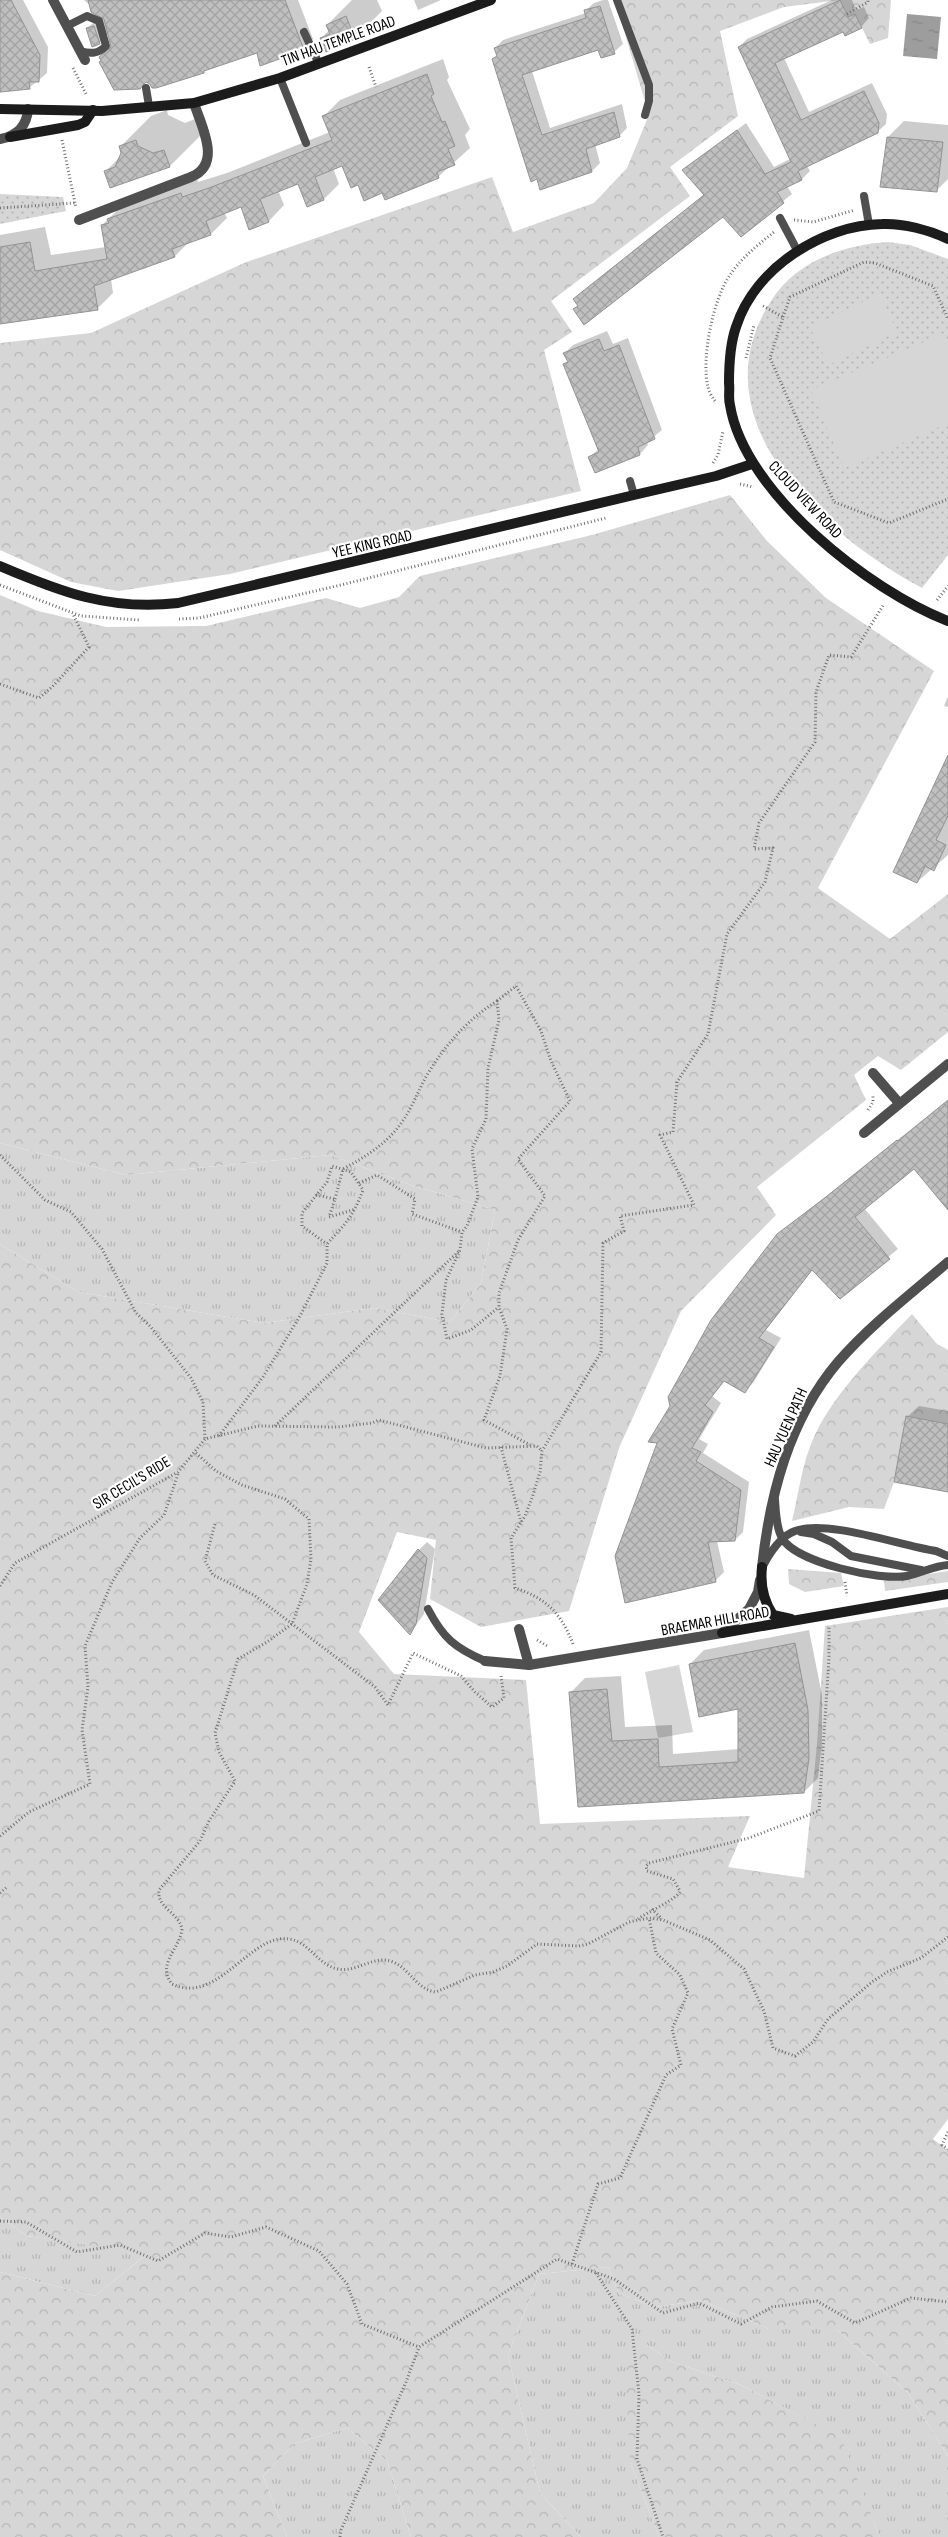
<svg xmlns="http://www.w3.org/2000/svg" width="948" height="2537" font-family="'Sofia Sans Condensed',sans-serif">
  <defs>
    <pattern id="grass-tufts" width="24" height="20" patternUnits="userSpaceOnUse" patternTransform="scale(1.25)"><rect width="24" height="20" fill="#d6d6d6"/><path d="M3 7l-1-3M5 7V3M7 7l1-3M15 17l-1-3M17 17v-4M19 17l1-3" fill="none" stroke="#b6b6b6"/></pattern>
    <pattern id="forest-crowns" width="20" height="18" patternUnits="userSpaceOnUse" patternTransform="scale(1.25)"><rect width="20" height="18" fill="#d6d6d6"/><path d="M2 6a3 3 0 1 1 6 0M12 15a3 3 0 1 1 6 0" fill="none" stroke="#b6b6b6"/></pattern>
    <pattern id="park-dots" width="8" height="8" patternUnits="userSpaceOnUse" patternTransform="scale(1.25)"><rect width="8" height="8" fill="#d6d6d6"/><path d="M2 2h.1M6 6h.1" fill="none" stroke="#b6b6b6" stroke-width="1.8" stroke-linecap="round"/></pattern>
    <pattern id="water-ripples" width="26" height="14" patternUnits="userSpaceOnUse" patternTransform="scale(1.25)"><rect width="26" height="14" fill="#9d9d9d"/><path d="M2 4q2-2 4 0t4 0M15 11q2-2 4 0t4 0" fill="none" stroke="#858585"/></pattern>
    <pattern id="building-cross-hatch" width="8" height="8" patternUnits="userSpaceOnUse" patternTransform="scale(1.25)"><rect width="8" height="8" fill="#bfbfbf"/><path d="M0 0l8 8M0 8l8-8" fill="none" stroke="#a2a2a2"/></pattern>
  </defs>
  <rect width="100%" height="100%" fill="#fff"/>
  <g fill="url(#grass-tufts)">
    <path d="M0 1143 126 1175 330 1155 414 1186 495 1210 481 1283 450 1322 374 1308 264 1323 78 1292 0 1244Z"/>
    <path d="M0 2217 27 2236 148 2253 95 2296 0 2272Z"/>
    <path d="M608 2267 619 2294 657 2307 701 2300 769 2329H836L908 2393 948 2456V2537H880L840 2437 741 2385 672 2362 647 2345 630 2462 659 2537H581L540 2493 508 2355 539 2274Z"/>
    <path d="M347 2428 387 2461 411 2537H287L263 2476 294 2444Z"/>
  </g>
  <g fill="url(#forest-crowns)">
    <path d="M615 0H839L784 7 720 31 738 116 670 167 690 196 551 301 572 332 544 350 581 491 230 574 118 591 71 582 0 550V343L91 333 244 263 492 177 513 232 594 203 627 168 649 115Z"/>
    <path d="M840 0H891L888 38 870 44 855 14 848 17Z"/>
    <path d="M730 495 767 541 826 598 934 671 818 888 890 939 948 894V1032L901 1070 878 1056 854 1075 866 1100 757 1187 776 1215 681 1311 619 1448 569 1611 481 1627 430 1599 436 1540 397 1532 359 1632 394 1674 526 1680 540 1824 750 1816 728 1867 804 1878 817 1744 825 1626 948 1607V2119L933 2139 948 2150V2456L908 2393 836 2329H769L701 2300 657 2307 619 2294 608 2267 539 2274 508 2355 540 2493 581 2537H411L387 2461 347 2428 294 2444 263 2476 287 2537H0V2272L95 2296 147 2254 27 2236 0 2217V1244L78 1292 264 1323 374 1308 450 1322 481 1283 495 1210 414 1186 330 1155 126 1175 0 1143V595L38 611 106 627 206 626 326 598 360 608 399 597 420 576 592 535Z"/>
    <path d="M912 1314 937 1344 948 1350V1424L906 1416 894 1482 884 1509 849 1507 792 1521C798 1497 801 1470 810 1447 827 1399 877 1351 912 1314Z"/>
    <path d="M788 1569 841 1573 844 1586 805 1592 789 1584Z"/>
    <path d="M948 1571V1582L885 1591 884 1581Z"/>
    <path d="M647 2345 672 2362 741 2385 841 2437 880 2537H659L630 2462 625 2357Z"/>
  </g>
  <g fill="url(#park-dots)">
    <path d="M0 194 63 197 66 211 0 224Z"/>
    <path d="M888 242 910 245 948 259V555L922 588C825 536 694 420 771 301 796 261 843 245 888 242Z"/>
  </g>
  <g fill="#d6d6d6">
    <path d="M880 294 897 332 828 365 810 327Z"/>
    <path d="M943 334 948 345V423L844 468 811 390Z"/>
    <path d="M679 1665 693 1732 658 1738 645 1672Z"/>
  </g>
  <path fill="url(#water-ripples)" d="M907 14 941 17 937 59 903 56Z"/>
  <g fill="#0003">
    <path d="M0 0H23L48 47 47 73 29 88 0 91Z"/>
    <path d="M84 0H298L313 39 303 49 257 52 208 68 204 72 151 83 112 46 109 33 99 43 87 28 102 16Z"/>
    <path d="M352 0H377L382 11 355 38H322L329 30 327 25Z"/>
    <path d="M414 0H441L418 10Z"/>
    <path d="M603 0H608L623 44 614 52 599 49 532 71 550 128 622 104 627 128 619 136 595 144 600 163 592 171 541 189 494 59 498 55 495 48 503 40 586 13 585 11 594 3Z"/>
    <path d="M832 0H852L856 10 864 7 869 18 861 27 844 30 784 58 809 112 872 83 887 114 886 124 877 132 807 166 810 171 802 179 787 186 792 194 741 235 724 215 575 309 579 305 574 299 583 291 705 194 684 170 746 123 774 167 790 159 739 47 747 39Z"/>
    <path d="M443 59 449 77 447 80 470 129 465 135 470 148 438 177 383 192 358 183 343 165 333 168 339 184 324 199 299 182 278 190 284 205 269 221 241 206 224 212 227 218 211 234 189 242 175 256 111 279 113 293 97 309 0 322V235L45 227 51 255 106 247 102 225 125 203 197 178 198 182 227 173 330 132 324 116 340 100Z"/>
    <path d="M167 110 168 115 185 123 195 119 201 135 170 166 111 186 106 171 122 155 120 147 151 116Z"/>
    <path d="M904 121 948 125V179L936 191 888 137Z"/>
    <path d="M607 331 613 344 628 338 662 430 647 442 648 445 640 454 589 457 599 449 565 364 568 361 565 353 573 345Z"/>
    <path d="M948 696V707L944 706Z"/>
    <path d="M948 758V855L917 882Z"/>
    <path d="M948 1100V1208L914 1167 864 1208 898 1249 840 1297 813 1269 766 1330 781 1338 753 1383 745 1391 725 1380 712 1396 721 1403 699 1439 708 1444 703 1453 749 1482 743 1532 735 1540 717 1541 724 1572 715 1581 616 1556 778 1234Z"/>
    <path d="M919 1406 948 1411V1491L907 1417Z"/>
    <path d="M427 1542 435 1549 424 1614 410 1633 419 1550Z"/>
    <path d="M809 1630 822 1695V1743L818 1778 804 1792 580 1805 571 1692 585 1678 621 1676 625 1727 672 1725 673 1754 739 1749V1708L690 1664 704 1650Z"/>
  </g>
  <g fill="url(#building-cross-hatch)" stroke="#939393">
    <path d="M0 0H11L40 55 39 82H29L30 89 0 92Z"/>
    <path d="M88 0H285L304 50 260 66 257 53 204 71V73L156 88H152L150 84 146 82 140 89 114 90 99 62 101 61 99 57 111 47 104 19 91 12Z"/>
    <path d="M840 0 848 17 855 14 862 28 845 36 843 32 775 63 801 120 864 91 879 123 878 133 798 171 802 180 777 192 784 203 741 237 723 217 584 325 573 309 578 306 573 299 704 195 682 170 737 130 765 174 791 162 738 47Z"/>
    <path d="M600 6 615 54 601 58 598 50 522 75 542 135 614 112 620 137 586 149 592 172 540 190 537 179 531 182 492 59 497 56 494 48 586 18 584 10Z"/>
    <path d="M346 16 355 39 326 52 320 38 330 34 326 25Z"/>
    <path d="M94 26 100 44 92 47 86 28Z"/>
    <path d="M427 74 434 94 431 96 442 122 445 121 455 146 448 149 455 165 437 172 439 178 385 200 382 193 364 201 358 185 351 188 342 166 315 177 324 200 307 207 298 184 260 199 269 222 249 230 241 207 206 221 211 235 172 249 175 257 94 286 98 310 0 324V247L30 242 35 271 107 259 101 225 109 223 107 219 181 193 182 197 209 188 332 140 322 116Z"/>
    <path d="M887 137 943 142 937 192 880 187Z"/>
    <path d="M136 140 138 146 153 153 164 150 170 167 110 188 104 171 115 167 121 153 119 146Z"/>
    <path d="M599 339 604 351 619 345 655 439 638 447 640 455 595 473 588 457 599 452 563 364 568 362 563 353Z"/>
    <path d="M948 755V816L936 840 946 845 934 871 925 866 917 883 893 872Z"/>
    <path d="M948 1100V1210L914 1169 855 1217 890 1259 840 1299 812 1270 759 1338 774 1347 745 1393 724 1381 705 1405 713 1412 692 1448 701 1452 696 1461 741 1490 735 1541 708 1542 716 1582 625 1603 615 1556 657 1443 648 1442 670 1406 668 1397 711 1320 777 1234 826 1197 897 1140 898 1141Z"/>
    <path d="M906 1416 948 1424V1492L894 1482Z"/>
    <path d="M418 1549 427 1558 416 1624 410 1635 378 1600Z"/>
    <path d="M795 1643 808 1710 809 1758 804 1793 578 1807 569 1692 607 1689 612 1741 658 1739 659 1767 738 1762V1709L699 1717 689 1664Z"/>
  </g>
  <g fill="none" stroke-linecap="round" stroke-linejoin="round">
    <g stroke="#717171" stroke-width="3" stroke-dasharray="1 2.5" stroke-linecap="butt">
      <path d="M847 14 868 2V0"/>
      <path d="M369 67 376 87"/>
      <path d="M73 68 86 94"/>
      <path d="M62 140 75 203"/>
      <path d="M0 208 75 203 76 207"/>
      <path d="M794 220 813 222 855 210"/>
      <path d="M763 306 783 317 770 358 834 502 889 523 948 499"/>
      <path d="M783 317 790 297 864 262 875 263 933 286 948 319"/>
      <path d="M746 358 754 325"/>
      <path d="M715 401C712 397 709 392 708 387 701 359 713 299 730 275 741 258 758 245 774 232"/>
      <path d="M713 463 718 455 723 431"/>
      <path d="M740 484 753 487"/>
      <path d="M0 585 81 616 140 620"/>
      <path d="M937 600 948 586"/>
      <path d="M179 619 199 618 341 585 606 518"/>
      <path d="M0 684 39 698 52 687 89 647 73 614"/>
      <path d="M497 1001 516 986 541 1031 551 1061 570 1101 518 1159 545 1196 518 1240 499 1293V1307L507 1329 500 1376 484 1420 530 1445"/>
      <path d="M868 1110 873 1102V1095"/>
      <path d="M0 1155 45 1200 71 1212 102 1249 136 1313 150 1326 191 1378 203 1402 205 1439"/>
      <path d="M359 1183 377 1175 415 1199 412 1214 462 1232"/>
      <path d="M316 1195 335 1199 329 1217 356 1209"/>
      <path d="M335 1199 343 1169C365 1157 387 1144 402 1122 412 1108 418 1091 427 1075 446 1044 466 1021 497 1001L499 1020 488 1068 486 1119 472 1149 478 1197 467 1226 462 1232 460 1250 446 1280 442 1314 447 1339 471 1330 499 1307"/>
      <path d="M275 1426 459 1251"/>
      <path d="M219 1436 263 1377 301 1314 327 1263V1244C346 1223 353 1217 363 1190L351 1172 332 1166 327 1182 302 1213V1226L327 1244"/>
      <path d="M501 1447 521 1522"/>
      <path d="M196 1453 216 1471 242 1485 285 1499 309 1519 311 1559 307 1584 292 1624 267 1642 238 1659 215 1733 219 1752 235 1781 209 1821 200 1841 159 1890C156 1907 179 1913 182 1929 180 1949 156 1964 172 1984 214 2004 244 1945 279 1939 308 1935 314 1964 338 1969 357 1973 374 1954 393 1962 410 1969 417 1990 436 1992L475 1975 493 1972 507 1966 537 1944 579 1946 588 1944 629 1922 649 1918 663 1920 710 1940 744 1969 764 2011 773 2048 795 2056 813 2042 828 2019 872 1982 887 1972 921 1958 948 1937"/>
      <path d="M215 1524 205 1561 213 1575 254 1595 375 1687 388 1705 413 1653 461 1676 475 1692 492 1707 504 1698 501 1676"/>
      <path d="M845 1582 847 1596"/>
      <path d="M0 1586 15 1563 178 1472 205 1439 258 1426 338 1427 372 1423 379 1420 486 1448 537 1446 542 1451"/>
      <path d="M537 1640 549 1647"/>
      <path d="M573 1644C561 1613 546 1598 515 1588L511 1538 525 1516 532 1498 540 1472 542 1451 601 1352 603 1243 624 1231 620 1216 694 1205 660 1135 673 1132 677 1082 708 1034 727 934 765 882 773 848 754 849 759 823 815 742 816 692 829 655 851 657 884 604"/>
      <path d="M0 1836 29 1812 90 1784 82 1730 88 1687 85 1646 112 1582 140 1538 164 1515 178 1474"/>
      <path d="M0 1893 7 1887"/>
      <path d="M652 1909 662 1919"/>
      <path d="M638 1919C647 1912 678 1899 680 1891L673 1879 647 1871 646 1866 649 1863 749 1838 819 1811 829 1658V1627"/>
      <path d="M948 2132 942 2145 948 2149"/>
      <path d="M0 2221 26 2222 77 2252 120 2245 158 2261 205 2233 231 2237 266 2227 319 2251 347 2284 362 2324 419 2347"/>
      <path d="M572 2264 598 2184 620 2178 666 2075 681 2065 672 2029 688 1993 680 1975 656 1953 649 1918"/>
      <path d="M596 2273 632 2329 639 2394 637 2459 663 2537"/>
      <path d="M340 2537 341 2530 406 2382 419 2347 557 2259 614 2279 663 2313 699 2303 741 2324 772 2307 817 2301 855 2323 911 2298 948 2302"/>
    </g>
    <g stroke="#4f4f4f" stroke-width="8">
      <path d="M617 0 649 85V101L645 115"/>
      <path d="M67 26 87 16 99 21 106 46C98 54 91 54 80 51"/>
      <path d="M304 32 319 64"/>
      <path d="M280 78 306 143"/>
      <path d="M146 88 149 106"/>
      <path d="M864 196 869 225"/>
      <path d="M780 218 797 250"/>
      <path d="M630 481 634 495"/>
      <path d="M775 1500C776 1512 776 1527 782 1538 796 1563 881 1581 907 1576 921 1573 934 1566 948 1565"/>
      <path d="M801 1532 814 1534 832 1542 851 1556 921 1570"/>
      <path d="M764 1564C771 1551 781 1536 795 1531 828 1519 901 1546 936 1551L948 1556"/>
      <path d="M428 1609C443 1638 455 1648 485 1661"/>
    </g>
    <g stroke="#4f4f4f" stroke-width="10">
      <path d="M53 0 85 60"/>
      <path d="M0 139C17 136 27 126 28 109"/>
      <path d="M79 220 191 177C223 164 201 126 194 103"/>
      <path d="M873 1073 899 1103"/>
      <path d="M864 1133 948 1064"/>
      <path d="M762 1567C770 1494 789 1420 838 1362 870 1325 911 1294 948 1262"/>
      <path d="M519 1629 529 1665"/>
      <path d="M485 1661 529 1665 722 1633 749 1609 758 1592 760 1580"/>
    </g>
    <g stroke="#1c1c1c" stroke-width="10">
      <path d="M0 109 102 111 194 103 280 78 491 0"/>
      <path d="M10 137 78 125 85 122 93 110"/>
      <path d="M948 239C929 230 903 223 882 224 822 225 755 268 736 327 730 344 729 364 729 383 730 390 728 398 730 405 744 493 870 591 948 621"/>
      <path d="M0 566C61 592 110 611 178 603L634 495 716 476 752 464"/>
      <path d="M762 1567C760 1585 763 1600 773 1615L791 1619"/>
      <path d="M722 1633 948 1594"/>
    </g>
  </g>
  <g text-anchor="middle" stroke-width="4.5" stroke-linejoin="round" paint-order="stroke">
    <g font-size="16" fill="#000" stroke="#fff">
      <text transform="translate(338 40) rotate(-20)" y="6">TIN HAU TEMPLE ROAD</text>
      <text transform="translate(806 499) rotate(47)" y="6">CLOUD VIEW ROAD</text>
      <text transform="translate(372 543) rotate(-13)" y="6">YEE KING ROAD</text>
      <text transform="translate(785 1427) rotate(-66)" y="6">HAU YUEN PATH</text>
      <text transform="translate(131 1482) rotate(-31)" y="6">SIR CECIL'S RIDE</text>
      <text transform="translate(715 1620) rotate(-10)" y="6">BRAEMAR HILL ROAD</text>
    </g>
  </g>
</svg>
